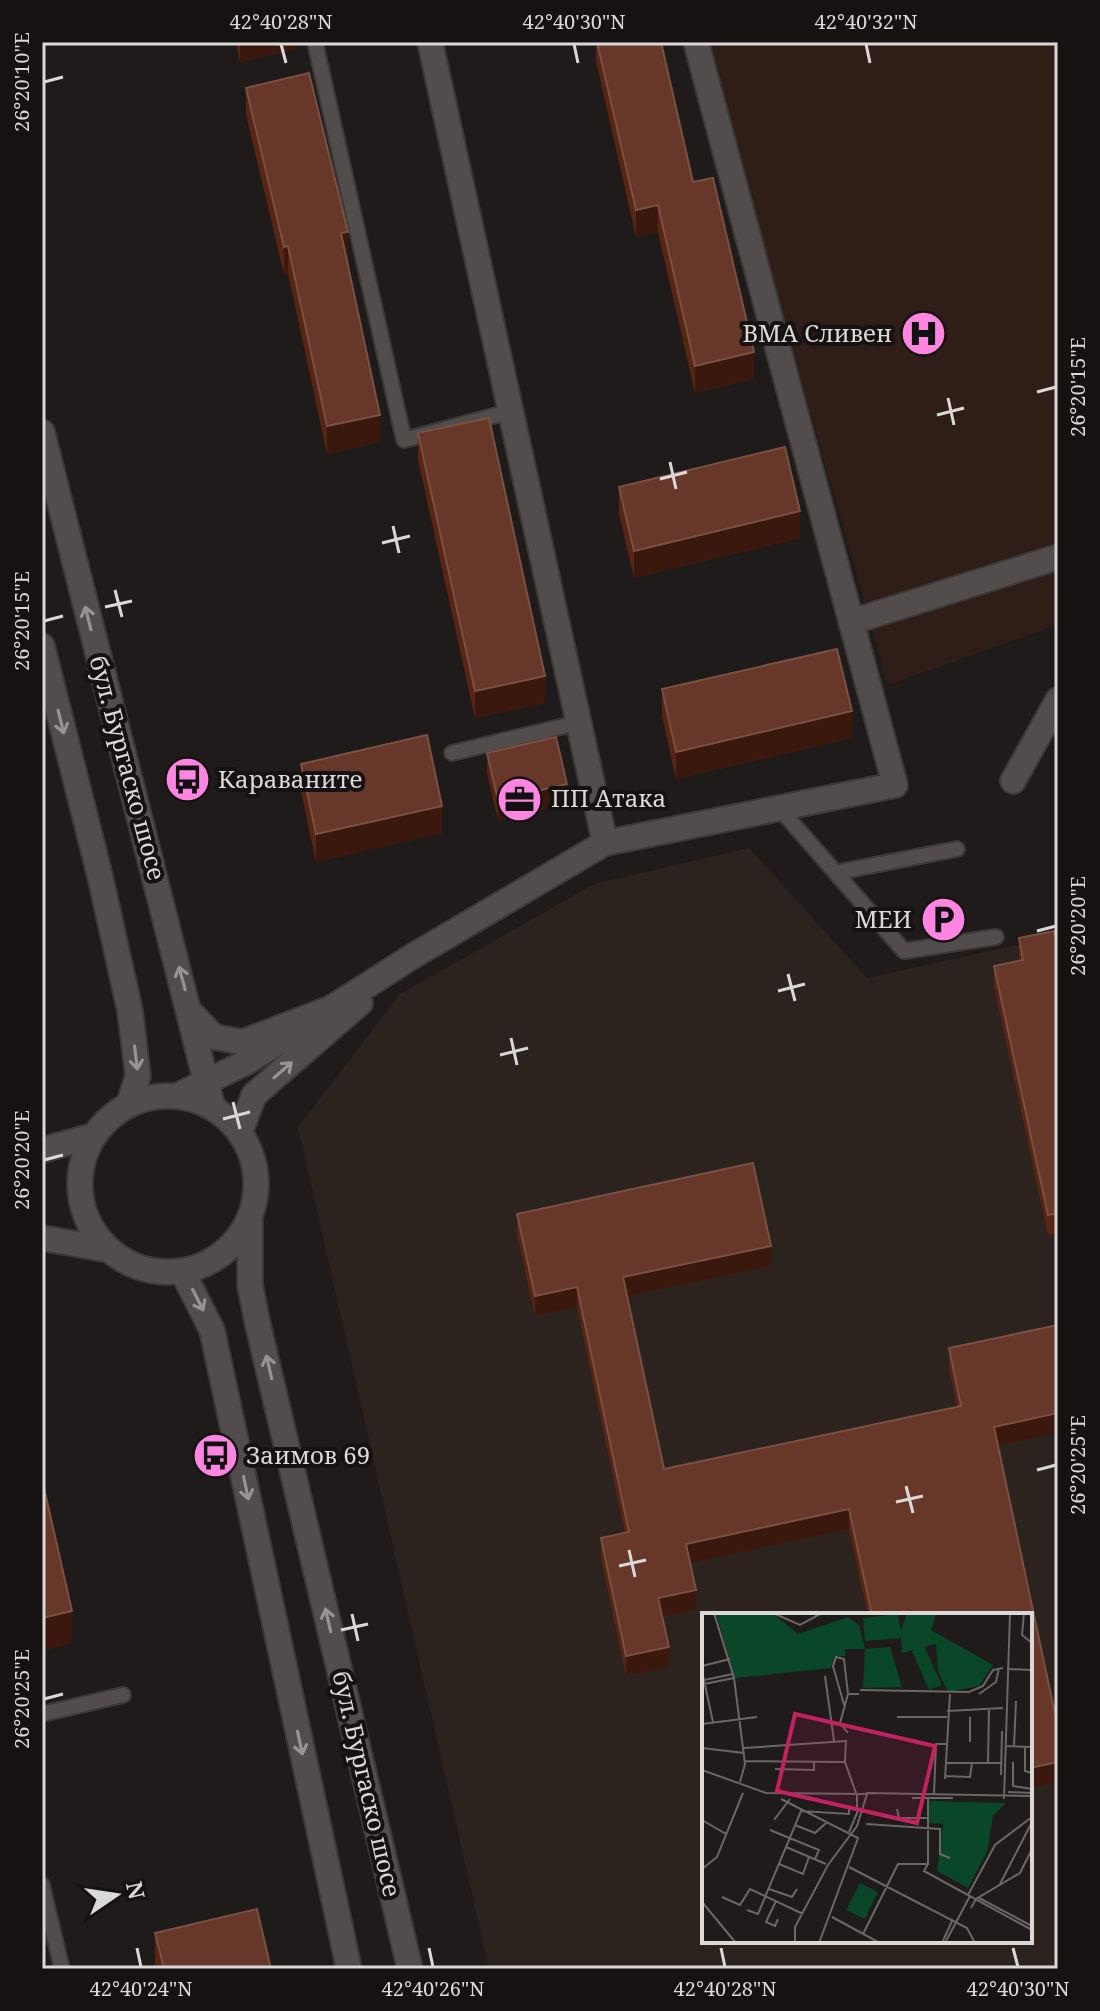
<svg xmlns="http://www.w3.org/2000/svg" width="1100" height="2011" font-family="'Noto Serif',serif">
  <rect width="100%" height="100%" fill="#1e1b1a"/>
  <path fill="#2c231f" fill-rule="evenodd" d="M749 848 867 978 1058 936V1969H489L298 1127 400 994 594 884ZM704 1615H1030V1941H704Z"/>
  <path fill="#2f1e17" d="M705 42H1058V625L888 685Z"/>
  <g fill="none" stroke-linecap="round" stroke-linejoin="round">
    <defs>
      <g id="service">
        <path d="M315 42 404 440 512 411"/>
        <path d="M452 753 581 722"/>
        <path d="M780 809 904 951 996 937"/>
        <path d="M838 872 957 849"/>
        <path d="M42 1714 123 1695"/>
        <path d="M42 1885 62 1969"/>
      </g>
      <g id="minor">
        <path d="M430 42 605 843"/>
        <path d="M851 622 1058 557"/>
        <path d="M1013 781 1058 700"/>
        <path d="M179 1095 247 1062 413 956 605 843 895 785 696 42"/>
        <path d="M240 1132 254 1095 360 1003"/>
      </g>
      <g id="secondary">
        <path d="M42 432 212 1105"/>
        <path d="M42 646 100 876 130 1011 138 1076 129 1104"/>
        <path d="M192 1014 214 1037 243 1042 324 1011"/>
        <circle cx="168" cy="1184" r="88"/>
        <path d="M42 1150 93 1136"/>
        <path d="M250 1223V1285L257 1321 410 1969"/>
        <path d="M42 1238 110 1250"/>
        <path d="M182 1271 212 1330 349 1969"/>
      </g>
    </defs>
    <use href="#service" stroke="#3b3938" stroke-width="18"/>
    <use href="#minor" stroke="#3b3938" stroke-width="28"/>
    <use href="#secondary" stroke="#3b3938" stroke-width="28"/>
    <use href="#service" stroke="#524d4c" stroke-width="14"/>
    <use href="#minor" stroke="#524d4c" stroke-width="24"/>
    <use href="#secondary" stroke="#524d4c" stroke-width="24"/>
  </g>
  <g fill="#592414">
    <path d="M236 42H296V49L240 62Z"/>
    <path d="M596 42H661L693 182 754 379 695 393 658 232 636 237 596 61Z"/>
    <path d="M246 88 348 259 380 442 327 454 288 273 284 274 246 115Z"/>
    <path d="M418 433 545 703 475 718 418 460Z"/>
    <path d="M619 487 800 538 634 578 619 514Z"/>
    <path d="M662 689 852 738 676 779 662 716Z"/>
    <path d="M487 753 567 804 498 820 487 773Z"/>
    <path d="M301 764 442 833 316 862 301 791Z"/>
    <path d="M1019 938 1058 948V1233L1048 1235 994 986V966L1019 961Z"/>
    <path d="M517 1214 771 1266 627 1296 664 1469 957 1407 949 1368V1348L998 1446 1058 1728V1782L1030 1788V1615H868L849 1529 690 1563 696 1610 662 1617 669 1667 626 1676 601 1558V1538L625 1533 577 1307 535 1316 517 1234Z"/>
    <path d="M155 1933 271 1969H155Z"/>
  </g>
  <g fill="#3b180d">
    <path d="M240 42H296V49L240 62Z"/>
    <path d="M658 205V232L636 237V210Z"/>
    <path d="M348 232V259L341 260V233Z"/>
    <path d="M288 246V273L284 274V247Z"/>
    <path d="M754 352V379L695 393V366Z"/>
    <path d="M380 415V442L327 454V426Z"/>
    <path d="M800 511V538L634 578V551Z"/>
    <path d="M545 676V703L475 718V691Z"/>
    <path d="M852 711V738L676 779V752Z"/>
    <path d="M567 784V804L498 820V800Z"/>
    <path d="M442 806V833L316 862V834Z"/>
    <path d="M771 1246V1266L623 1297V1277Z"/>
    <path d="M577 1287V1307L535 1316V1296Z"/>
    <path d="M1058 1413V1433L994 1446V1427Z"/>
    <path d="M849 1509V1529L686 1564V1544Z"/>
    <path d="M696 1590V1610L658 1618V1598Z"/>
    <path d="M72 1611V1644L42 1651V1618Z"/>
    <path d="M669 1647V1667L626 1676V1656Z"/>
    <path d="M1058 1762V1782L1030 1788V1768Z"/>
  </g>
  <g fill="#673729" stroke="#795044" stroke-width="2">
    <path d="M597 42H661L693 182 713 178 754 352 695 366 658 205 636 210Z"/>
    <path d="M309 73 348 232 341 233 380 415 327 426 288 246 284 247 246 88Z"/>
    <path d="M489 418 545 676 475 691 418 433Z"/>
    <path d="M785 447 800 511 634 551 619 487Z"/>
    <path d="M837 649 852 711 676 752 662 689Z"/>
    <path d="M427 735 442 806 316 834 301 764Z"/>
    <path d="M556 737 567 784 498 800 487 753Z"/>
    <path d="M1054 931 1058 948V1213L1048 1215 994 966 1023 960 1019 938Z"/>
    <path d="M753 1163 771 1246 623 1277 664 1469 961 1406 949 1348 1058 1325V1413L994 1427 1058 1728V1762L1030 1768V1615H872L849 1509 686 1544 696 1590 658 1598 669 1647 626 1656 601 1538 629 1532 577 1287 535 1296 517 1214Z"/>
    <path d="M42 1479 72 1611 42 1618Z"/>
    <path d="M257 1909 271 1969H164L155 1933Z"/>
  </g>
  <defs><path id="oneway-shaft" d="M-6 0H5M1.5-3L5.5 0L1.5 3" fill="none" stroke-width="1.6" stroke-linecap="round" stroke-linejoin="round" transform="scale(2)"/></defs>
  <g stroke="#969392">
    <use href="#oneway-shaft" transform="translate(88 618) rotate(-104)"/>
    <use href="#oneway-shaft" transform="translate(61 722) rotate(76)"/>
    <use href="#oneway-shaft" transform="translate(182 978) rotate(-105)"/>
    <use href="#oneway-shaft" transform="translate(136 1058) rotate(83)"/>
    <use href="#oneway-shaft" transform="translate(283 1070) rotate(-41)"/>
    <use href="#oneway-shaft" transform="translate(198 1300) rotate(63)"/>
    <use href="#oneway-shaft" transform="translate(269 1367) rotate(-103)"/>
    <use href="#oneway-shaft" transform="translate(246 1488) rotate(78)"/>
    <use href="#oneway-shaft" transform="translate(328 1620) rotate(-103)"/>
    <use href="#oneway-shaft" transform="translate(300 1743) rotate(78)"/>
  </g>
  <path fill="none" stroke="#dbd9d8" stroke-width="3" d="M281 44 286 63M574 44 578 63M866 44 870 63M44 82 63 77M1037 392 1056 387M948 398 954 425M937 415 964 408M670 462 676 489M660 479 687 472M393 526 399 553M382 543 410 536M115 590 122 617M105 607 132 601M44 621 63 616M1037 931 1056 926M788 974 795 1001M778 991 805 984M511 1038 517 1065M500 1055 528 1048M233 1102 240 1129M223 1119 250 1112M44 1160 63 1155M1037 1470 1056 1465M906 1486 913 1513M896 1502 923 1496M629 1550 635 1577M619 1566 646 1560M352 1614 358 1641M341 1630 368 1624M44 1699 63 1694M137 1948 141 1967M429 1948 433 1967M721 1948 725 1967M1013 1948 1018 1967"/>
  <defs>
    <symbol id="hospital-disc" viewBox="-11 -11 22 22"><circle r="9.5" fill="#fe86e1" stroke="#151211"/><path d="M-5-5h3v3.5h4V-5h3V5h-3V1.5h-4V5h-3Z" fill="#111"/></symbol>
    <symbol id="bus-disc" viewBox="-11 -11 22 22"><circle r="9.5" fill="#fe86e1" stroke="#151211"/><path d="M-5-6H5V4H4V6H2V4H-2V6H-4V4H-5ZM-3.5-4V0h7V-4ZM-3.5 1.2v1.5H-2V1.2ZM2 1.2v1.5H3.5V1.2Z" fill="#111"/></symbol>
    <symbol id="office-disc" viewBox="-11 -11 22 22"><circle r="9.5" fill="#fe86e1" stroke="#151211"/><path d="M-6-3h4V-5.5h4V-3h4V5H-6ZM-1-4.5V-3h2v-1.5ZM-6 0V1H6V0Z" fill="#111"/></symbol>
    <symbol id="parking-disc" viewBox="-11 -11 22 22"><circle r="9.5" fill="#fe86e1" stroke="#151211"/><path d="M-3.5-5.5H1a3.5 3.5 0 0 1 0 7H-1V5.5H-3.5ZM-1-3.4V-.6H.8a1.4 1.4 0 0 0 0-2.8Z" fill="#111"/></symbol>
  </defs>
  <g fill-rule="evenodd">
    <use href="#hospital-disc" x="898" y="308" width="51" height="51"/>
    <use href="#bus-disc" x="162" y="754" width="51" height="51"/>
    <use href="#office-disc" x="494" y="774" width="51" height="51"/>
    <use href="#parking-disc" x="918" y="894" width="51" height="51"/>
    <use href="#bus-disc" x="190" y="1430" width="51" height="51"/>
  </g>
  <g text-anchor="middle" stroke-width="8" stroke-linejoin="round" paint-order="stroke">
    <g font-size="24" fill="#dbd9d8" stroke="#151211" text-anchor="start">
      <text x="892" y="342" text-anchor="end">ВМА Сливен</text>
      <text x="218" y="788">Караваните</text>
      <text x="551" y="807">ПП Атака</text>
      <text x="912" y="928" text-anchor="end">МЕИ</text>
      <text x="246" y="1464">Заимов 69</text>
    </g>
    <g font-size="24" fill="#dbd9d8" stroke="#151211">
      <text transform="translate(127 768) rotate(75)" y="8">бул. Бургаско шосе</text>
      <text transform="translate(366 1784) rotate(77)" y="8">бул. Бургаско шосе</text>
    </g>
  </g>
  <g transform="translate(702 1613)">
    <rect width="330" height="330" fill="#1e1b1a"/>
    <path d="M14 0H70L96 21 146 4 157 12 163 36H143V43L132 44 129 55 33 65ZM205 0H235L229 17 291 52 277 73 246 79 236 58 234 31 200 40 199 25 163 28 161 5 196 1 199 18ZM222 33 240 72 227 77 210 38ZM188 34 200 74 161 75 163 36ZM226 188 304 190 291 203 285 239 266 275 235 258 241 211 227 210ZM158 270 176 279 163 306 144 297Z" fill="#0a4628"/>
    <path fill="none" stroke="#6a6766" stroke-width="2" d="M12 0 32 65 43 151 38 169M71 0 98 12 120 0M322 0 320 22 330 30M0 53 28 46M305 56 330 57M0 58 11 109M123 63 132 128M2 67 31 61M2 71 32 65M158 77 267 79 281 73 291 57 301 55M277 81 294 69 297 55M143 95 131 53 134 44 142 46 146 81M245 98 301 95M195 104H245M0 111 55 104M146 120 138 110 146 81H157M268 129V104M304 133 330 134M312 133 314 88M323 133V158L330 160M0 135 42 140M42 135 144 128 143 149 154 180M43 148 143 149M286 149 287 95M311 149V173L330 176M244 150H299M73 156 112 157V149M0 157 64 180 165 181 155 213 126 252 93 314V330M299 162 300 118M243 163 268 164 270 150M243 166 248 81M306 179 330 180M164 180 330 183M232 181 234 131H244M210 185H251M79 186 156 225 117 330M302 186 308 0M195 196 197 205H226M0 207 24 221M72 207 88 186M164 211 238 216V241L248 245M93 212 113 220 124 210M68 217 117 237 113 246M147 219 155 200V181M84 234 124 251M77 251 101 261 107 244M226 251 222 258 330 317M147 254 265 315 273 330M0 256 15 244 41 180M298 271 330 209M67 276 90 284 95 276M266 282 293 232 330 204M20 284 38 292 48 276 101 301M277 285 330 313M74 288 64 309 73 313 76 306M0 289 34 330M269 295 274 286 318 260 330 236M45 297 56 301 99 198 147 201V193M130 304 178 330M161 321 196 251H226V185M240 330 250 308M243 330 268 283"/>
    <path fill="#c32261" fill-opacity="0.15" stroke="#c32261" stroke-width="4" d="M93 101 233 133 215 210 75 178Z"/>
    <rect width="330" height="330" fill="none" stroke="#dbd9d8" stroke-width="4"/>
  </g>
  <rect width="1100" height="2011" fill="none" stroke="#151211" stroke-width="88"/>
  <g transform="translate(116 1895) rotate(77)" stroke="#151211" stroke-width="6" paint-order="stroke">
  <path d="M0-6L14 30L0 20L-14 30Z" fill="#dbd9d8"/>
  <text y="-12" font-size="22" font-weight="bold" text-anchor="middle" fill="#dbd9d8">N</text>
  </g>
  <rect x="44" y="44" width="1012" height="1923" fill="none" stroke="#dbd9d8" stroke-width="3"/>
  <g font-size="20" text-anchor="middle" fill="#dbd9d8">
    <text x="281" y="29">42°40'28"N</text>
    <text x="574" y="29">42°40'30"N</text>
    <text x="866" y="29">42°40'32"N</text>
    <text transform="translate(22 82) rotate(-90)" y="7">26°20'10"E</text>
    <text transform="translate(1078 387) rotate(-90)" y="7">26°20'15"E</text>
    <text transform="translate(22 621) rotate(-90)" y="7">26°20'15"E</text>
    <text transform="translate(1078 926) rotate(-90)" y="7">26°20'20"E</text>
    <text transform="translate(22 1160) rotate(-90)" y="7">26°20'20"E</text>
    <text transform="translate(1078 1465) rotate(-90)" y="7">26°20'25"E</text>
    <text transform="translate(22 1699) rotate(-90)" y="7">26°20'25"E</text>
    <text x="141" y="1996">42°40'24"N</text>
    <text x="433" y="1996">42°40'26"N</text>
    <text x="725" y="1996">42°40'28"N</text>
    <text x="1018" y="1996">42°40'30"N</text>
  </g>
</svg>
